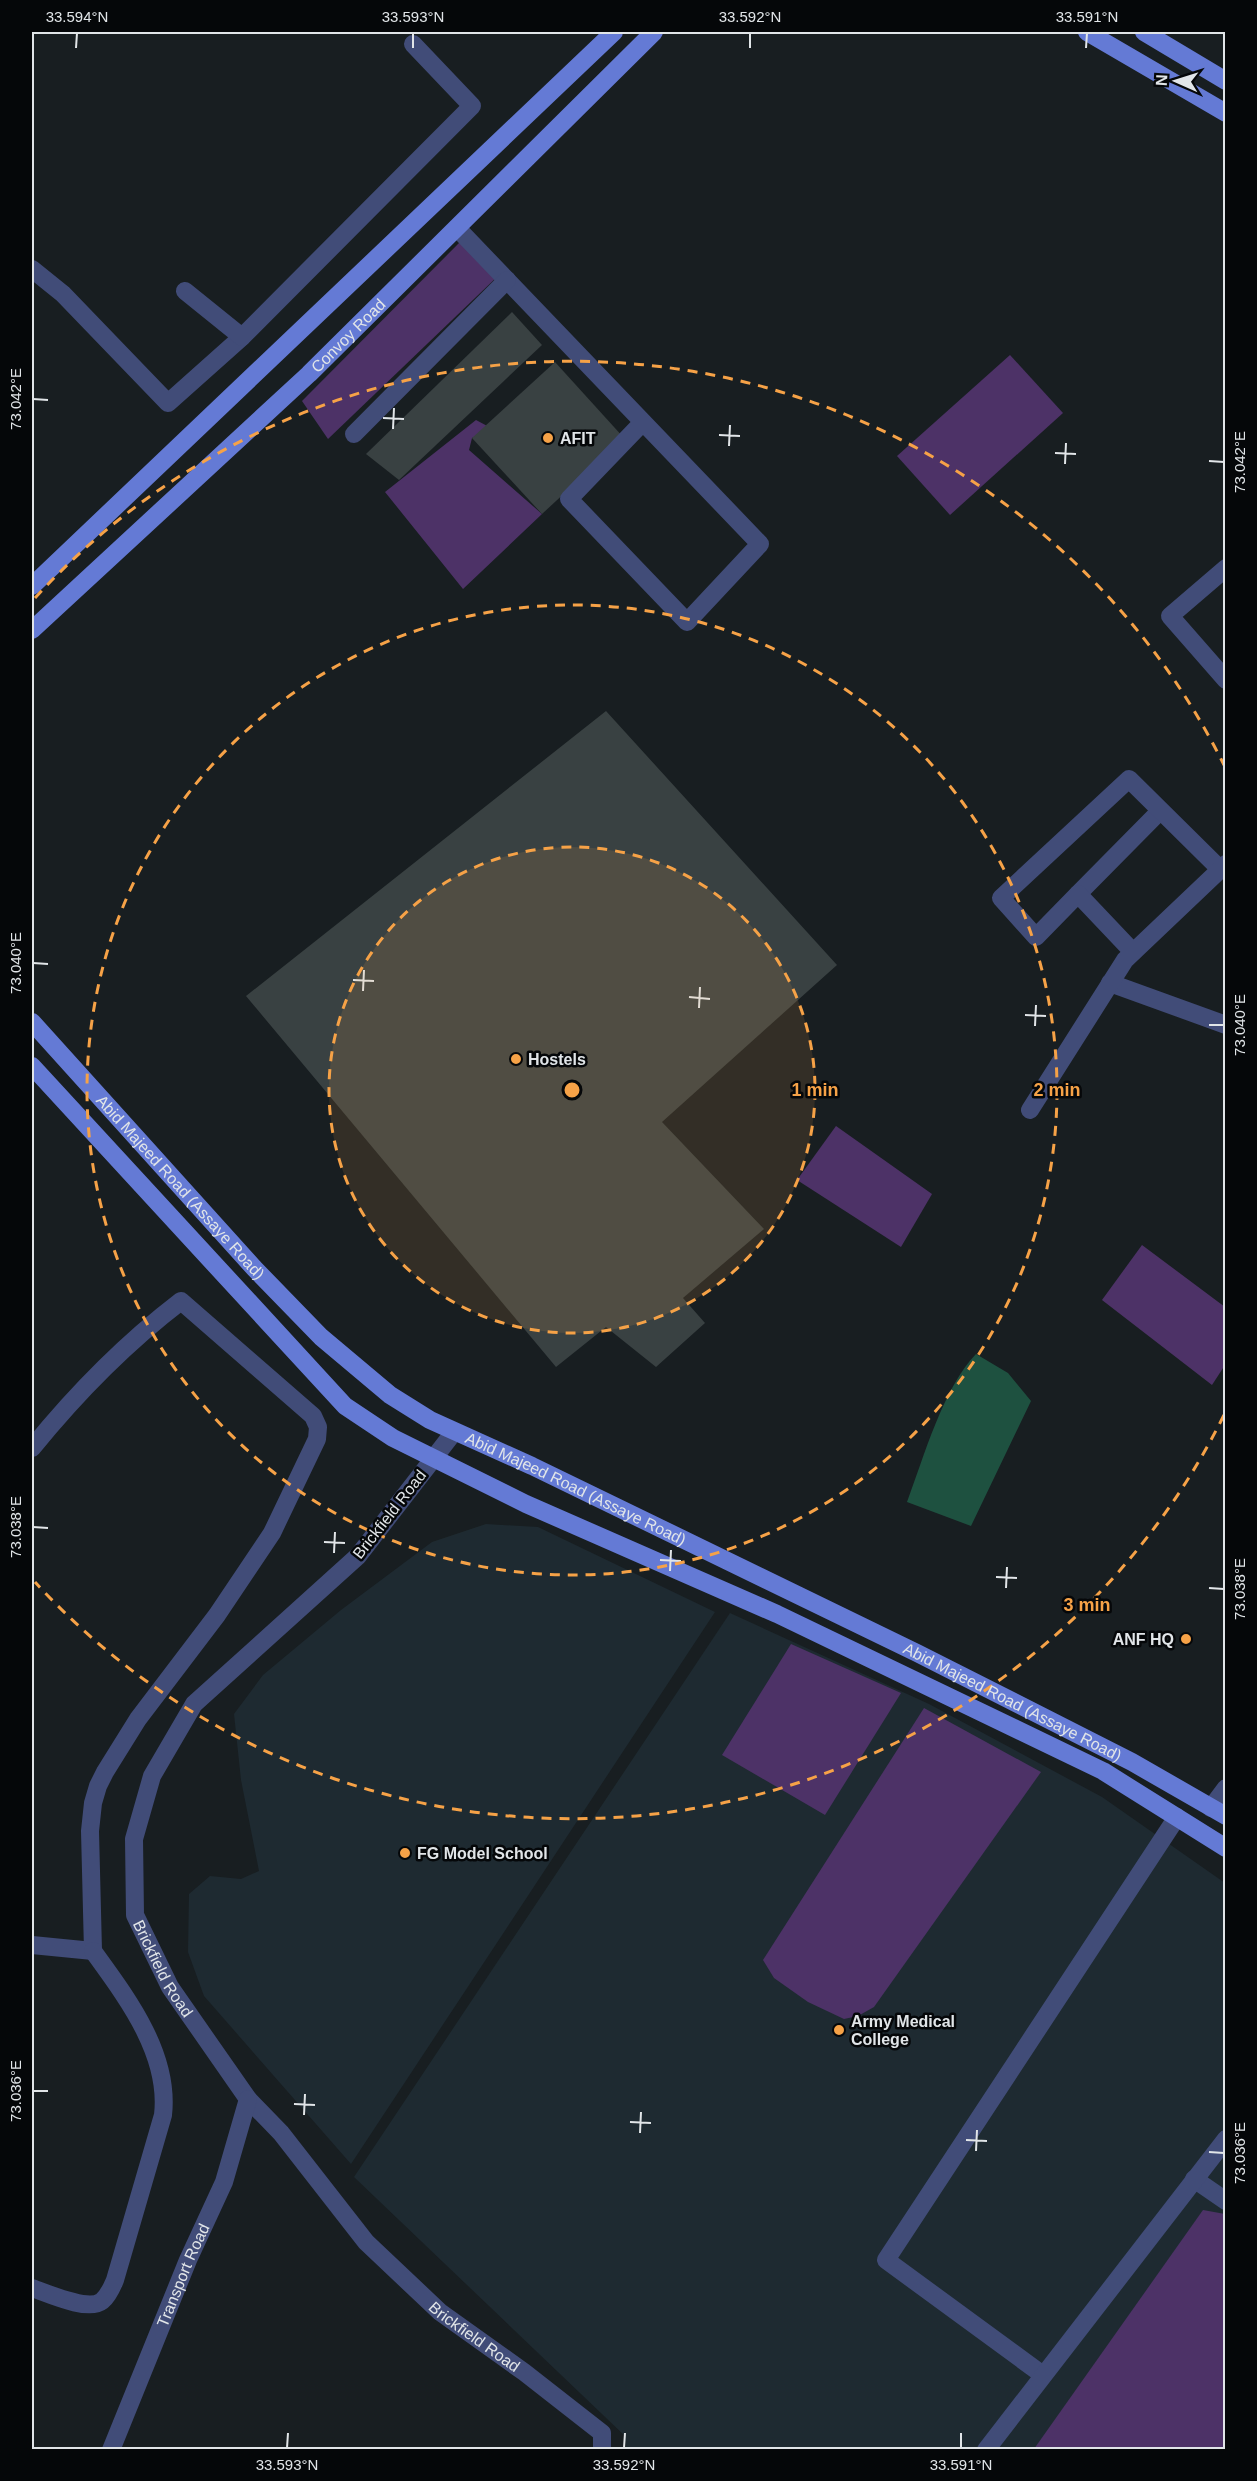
<svg xmlns="http://www.w3.org/2000/svg" width="1257" height="2481" font-family="Helvetica,sans-serif">
  <rect width="100%" height="100%" fill="#181e21"/>
  <g fill="#1e2a31">
    <path d="M486 1524 538 1527 715 1612 351 2164 204 1996 188 1952 189 1894 210 1876 241 1879 259 1871 241 1780 234 1714 263 1675 341 1610 432 1542Z"/>
    <path d="M730 1613 929 1704 1102 1797 1225 1883V2449H626L625 2436 354 2177Z"/>
  </g>
  <g fill="#4d3267">
    <path d="M462 240 500 274 328 439 302 401Z"/>
    <path d="M1010 355 1063 413 950 515 897 456Z"/>
    <path d="M476 420 491 428 472 438 469 450 542 514 463 589 385 492Z"/>
    <path d="M836 1126 932 1194 901 1247 797 1180Z"/>
    <path d="M1142 1245 1225 1307V1365L1212 1385 1102 1300Z"/>
    <path d="M791 1644 901 1693 825 1815 722 1755Z"/>
    <path d="M924 1708 1041 1772 874 2007 858 2016 844 2019 808 2002 774 1978 763 1960Z"/>
    <path d="M1203 2210 1225 2214V2449H1034Z"/>
  </g>
  <path fill="#1e5140" d="M976 1354 1008 1373 1031 1401 971 1526 907 1502C924 1457 943 1388 976 1354Z"/>
  <g fill="#394142">
    <path d="M512 312 542 345 399 480 366 454Z"/>
    <path d="M555 362 624 438 542 514 472 438Z"/>
    <path d="M606 711 837 965 662 1122 764 1229 683 1298 705 1323 656 1367 606 1327 556 1367 246 996Z"/>
  </g>
  <g fill="none" stroke-linecap="round" stroke-linejoin="round">
    <g stroke="#414c78" stroke-width="18">
      <path d="M457 228 760 544 687 622 569 499 643 422"/>
      <path d="M32 269 63 294 168 403 242 337"/>
      <path d="M185 291 242 337 472 106 413 44"/>
      <path d="M354 434 507 280"/>
      <path d="M1226 568 1170 616 1226 680"/>
      <path d="M1078 894 1160 811"/>
      <path d="M1133 952 1078 894 1036 937 1001 898 1129 779 1220 869"/>
      <path d="M1110 983 1226 1025"/>
      <path d="M1030 1110 1125 960 1226 864"/>
      <path id="s1" d="M454 1432 358 1556 194 1704 152 1776 134 1839 135 1915 170 1987 248 2099 281 2133 366 2242 440 2312 524 2372 602 2433V2450"/>
      <path d="M32 1448C75 1395 126 1343 181 1301L313 1416 318 1427 317 1439 272 1533 217 1615 138 1719 105 1772 98 1786 93 1803 90 1831 93 1951 32 1945"/>
      <path d="M1211 1808 1226 1788"/>
      <path d="M1194 2179 1226 2201"/>
      <path d="M32 2288C47 2293 88 2312 102 2301 109 2295 112 2287 115 2280L163 2115C170 2054 127 1998 93 1951"/>
      <path d="M1043 2375 886 2260 1177 1817"/>
      <path id="s2" d="M111 2450 188 2260 224 2182 248 2099"/>
      <path d="M986 2450 1226 2139"/>
    </g>
    <g stroke="#647ad5" stroke-width="18">
      <path d="M1087 32 1226 113"/>
      <path d="M1144 32 1226 81"/>
      <path d="M32 586 614 32"/>
      <path id="s3" d="M32 630 309 374 654 32"/>
      <path id="s4" d="M32 1022 254 1268 321 1337 390 1395 430 1420 532 1466 917 1653 1132 1762 1226 1816"/>
      <path d="M32 1066 345 1406 393 1438 526 1504 777 1614 1103 1771 1226 1848"/>
    </g>
  </g>
  <path fill="none" stroke="#e1e5e8" stroke-width="2" d="M76 48 77 33M413 48V33M750 48V33M1086 48 1087 33M33 399 48 400M383 418 404 419M393 429 394 408M719 435 740 436M729 446 730 425M1055 453 1076 454M1209 461 1224 462M1065 464 1066 443M33 963 48 964M353 980 374 981M363 991 364 970M689 997 710 999M699 1008 700 987M1025 1015 1046 1016M1209 1025H1224M1035 1026 1036 1005M33 1527 48 1528M324 1542 345 1543M334 1553 335 1532M660 1560 681 1561M670 1571 671 1550M996 1577 1017 1578M1006 1588 1007 1567M1209 1588 1224 1589M33 2091H48M294 2104 315 2105M304 2115 305 2094M630 2122 651 2123M640 2133 641 2112M966 2140 987 2141M976 2151 977 2130M1209 2152 1224 2153M287 2448 288 2433M624 2448 625 2433M961 2448V2433"/>
  <circle cx="572" cy="1090" r="243" fill="#f6a247" fill-opacity=".12"/>
  <g fill="none" stroke="#f6a247" stroke-width="3" stroke-dasharray="10 8">
    <circle cx="572" cy="1090" r="243"/>
    <circle cx="572" cy="1090" r="485"/>
    <path d="M1224 1415A728 728 0 0 1 35 1582M35 598A728 728 0 0 1 1224 765"/>
  </g>
  <g fill="#f6a247" stroke="#050709" stroke-width="2">
    <circle cx="548" cy="438" r="6"/>
    <circle cx="516" cy="1059" r="6"/>
    <circle cx="1186" cy="1639" r="6"/>
    <circle cx="405" cy="1853" r="6"/>
    <circle cx="839" cy="2030" r="6"/>
  </g>
  <g text-anchor="middle" stroke-width="5" stroke-linejoin="round" paint-order="stroke">
    <g font-size="16" fill="#e1e5e8" stroke="#050709">
      <text dy="6" stroke="none"><textPath href="#s3" startOffset="432">Convoy Road</textPath></text>
      <text dy="6" stroke="none"><textPath href="#s4" startOffset="222">Abid Majeed Road (Assaye Road)</textPath></text>
      <text dy="6" stroke="none"><textPath href="#s4" startOffset="726">Abid Majeed Road (Assaye Road)</textPath></text>
      <text transform="translate(389 1514) rotate(-52)" y="6">Brickfield Road</text>
      <text dy="6" stroke="none"><textPath href="#s4" startOffset="1212">Abid Majeed Road (Assaye Road)</textPath></text>
      <text dy="6" stroke="none"><textPath href="#s1" startOffset="663">Brickfield Road</textPath></text>
      <text dy="6" stroke="none"><textPath href="#s2" startOffset="189">Transport Road</textPath></text>
      <text dy="6" stroke="none"><textPath href="#s1" startOffset="1149">Brickfield Road</textPath></text>
    </g>
    <g font-size="16" font-weight="bold" fill="#e1e5e8" stroke="#050709" text-anchor="start">
      <text x="560" y="444">AFIT</text>
      <text x="528" y="1065">Hostels</text>
      <text x="1174" y="1645" text-anchor="end">ANF HQ</text>
      <text x="417" y="1859">FG Model School</text>
      <text x="851" y="2027">Army Medical<tspan x="851" dy="18">College</tspan></text>
    </g>
  </g>
  <circle cx="572" cy="1090" r="9" fill="#f6a247" stroke="#050709" stroke-width="3"/>
  <g font-size="18" text-anchor="middle" font-weight="bold" fill="#f6a247" stroke="#050709" stroke-width="5" stroke-linejoin="round" paint-order="stroke">
    <text x="815" y="1096">1 min</text>
    <text x="1057" y="1096">2 min</text>
    <text x="1087" y="1611">3 min</text>
  </g>
  <rect width="1257" height="2481" fill="none" stroke="#050709" stroke-width="66"/>
  <g transform="translate(1176 81) rotate(273)" stroke="#050709" stroke-width="4.5" paint-order="stroke">
  <path d="M0-4.5L10 22L0 15L-10 22Z" fill="#e1e5e8"/>
  <text y="-9" font-size="16" font-weight="bold" text-anchor="middle" fill="#e1e5e8">N</text>
  </g>
  <rect x="33" y="33" width="1191" height="2415" fill="none" stroke="#e1e5e8" stroke-width="2"/>
  <g font-size="15" text-anchor="middle" fill="#e1e5e8">
    <text x="77" y="22">33.594°N</text>
    <text x="413" y="22">33.593°N</text>
    <text x="750" y="22">33.592°N</text>
    <text x="1087" y="22">33.591°N</text>
    <text transform="translate(16 399) rotate(-90)" y="5">73.042°E</text>
    <text transform="translate(1240 462) rotate(-90)" y="5">73.042°E</text>
    <text transform="translate(16 963) rotate(-90)" y="5">73.040°E</text>
    <text transform="translate(1240 1025) rotate(-90)" y="5">73.040°E</text>
    <text transform="translate(16 1527) rotate(-90)" y="5">73.038°E</text>
    <text transform="translate(1240 1589) rotate(-90)" y="5">73.038°E</text>
    <text transform="translate(16 2091) rotate(-90)" y="5">73.036°E</text>
    <text transform="translate(1240 2153) rotate(-90)" y="5">73.036°E</text>
    <text x="287" y="2470">33.593°N</text>
    <text x="624" y="2470">33.592°N</text>
    <text x="961" y="2470">33.591°N</text>
  </g>
</svg>
